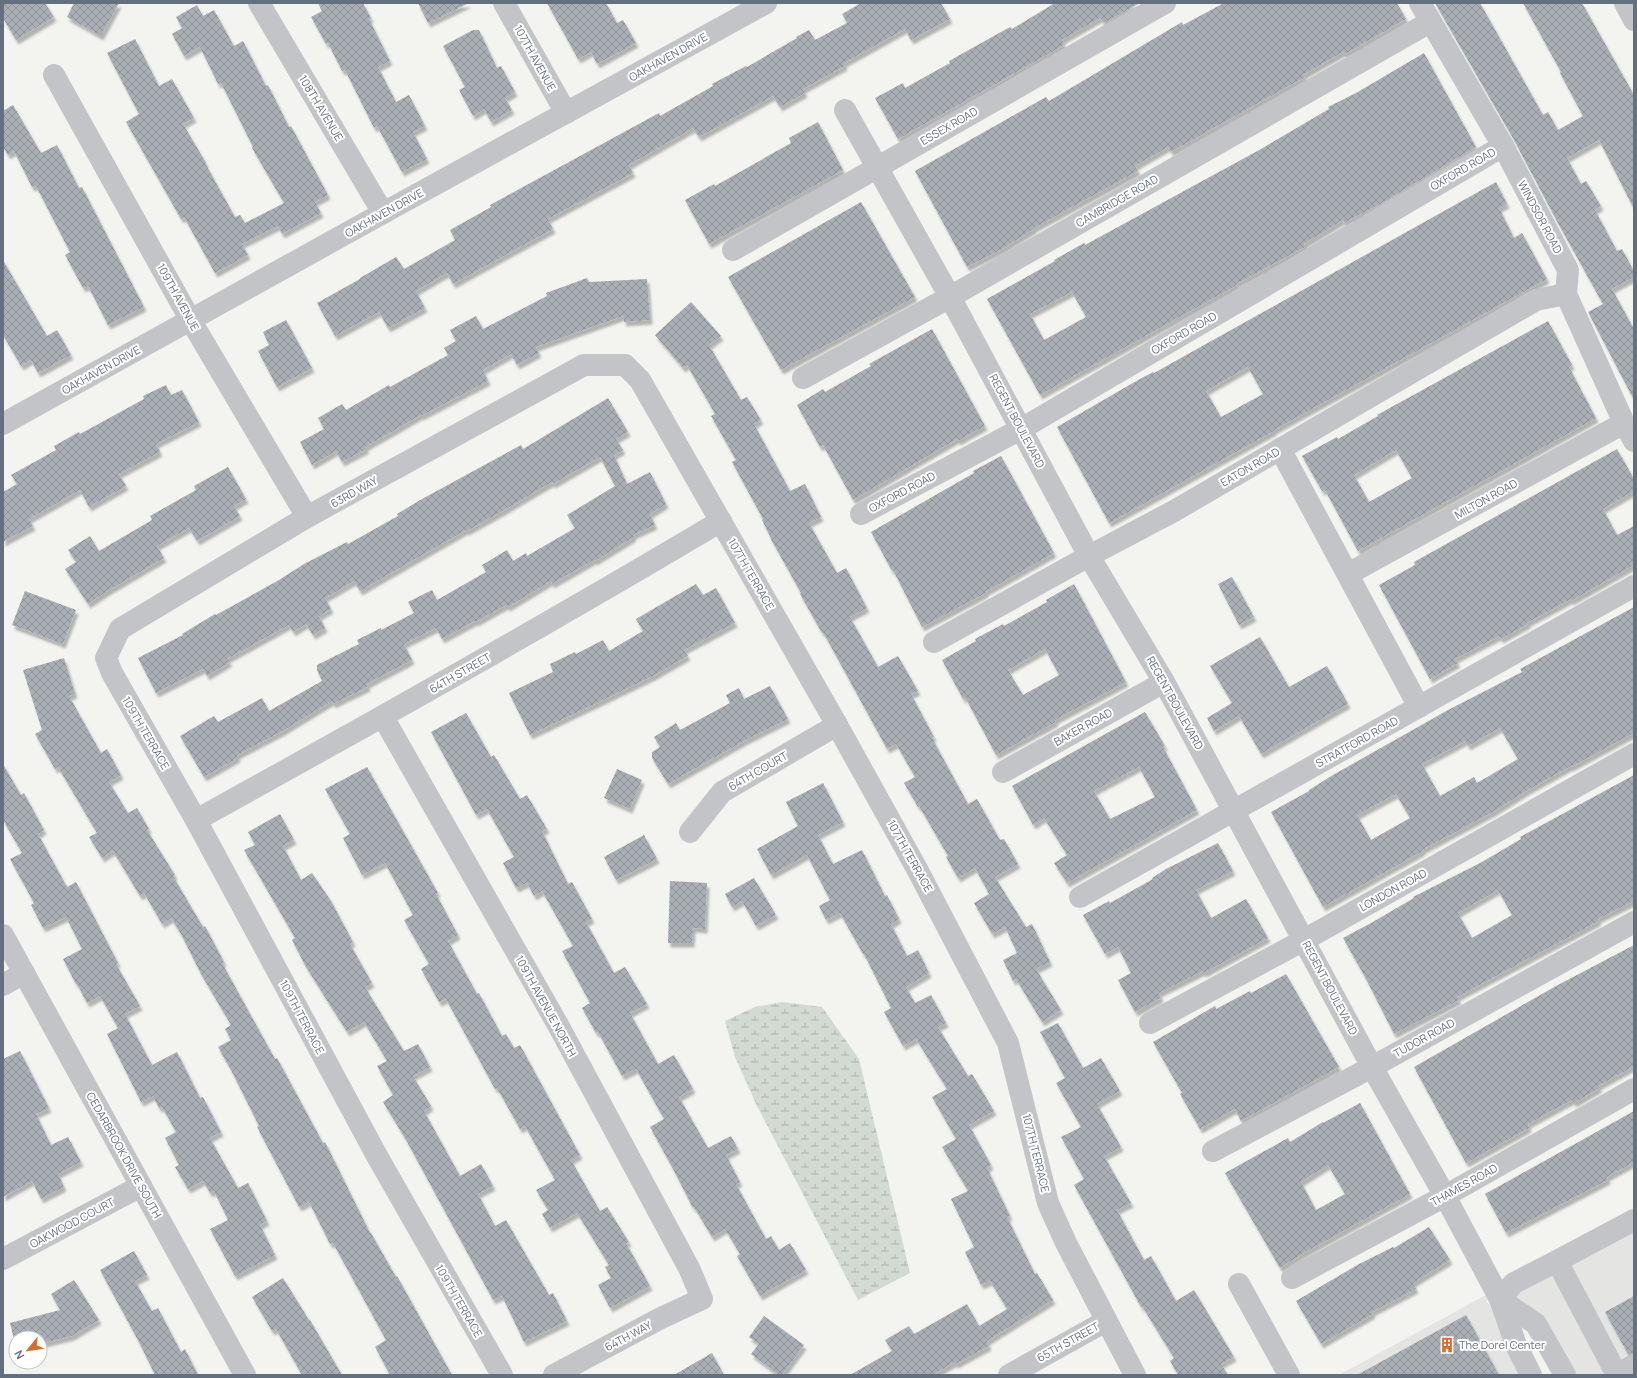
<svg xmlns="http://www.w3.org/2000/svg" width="1637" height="1378" font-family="Manrope,sans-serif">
  <defs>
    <pattern id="wetland-marsh" width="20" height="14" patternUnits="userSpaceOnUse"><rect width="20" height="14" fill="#d3dad1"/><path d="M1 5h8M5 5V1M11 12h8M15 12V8" fill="none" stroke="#afb5af"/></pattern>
    <pattern id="building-cross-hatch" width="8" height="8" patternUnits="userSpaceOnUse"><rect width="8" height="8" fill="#aaafb5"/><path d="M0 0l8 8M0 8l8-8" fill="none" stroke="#8e9398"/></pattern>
    <filter id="shadow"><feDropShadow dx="2.5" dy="4.5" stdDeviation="1" flood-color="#0004"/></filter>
  </defs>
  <rect width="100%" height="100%" fill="#f3f4f0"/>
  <g fill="#e4e4e3">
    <path d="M1634 1211V1375H1577L1545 1319 1509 1293Z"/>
    <path d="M1486 1295 1488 1299 1486 1302 1491 1306 1519 1375H1339Z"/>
  </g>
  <path fill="url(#wetland-marsh)" d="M782 1002 822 1007 859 1059 910 1273 858 1300 756 1104 735 1057 725 1021 755 1007Z"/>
  <g fill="url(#building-cross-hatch)" fill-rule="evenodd" filter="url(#shadow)">
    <path d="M3 3H45L54 17 16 40 3 18Z"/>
    <path d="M74 3H119L101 36 67 17Z"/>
    <path d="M318 3H363L371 18 369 19 390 61 378 67 396 102 409 95 425 126 413 132 427 159 402 172 377 126 374 128 345 70 342 71 328 43 326 44 311 17 322 11Z"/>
    <path d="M418 3H469L428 23Z"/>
    <path d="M547 3H606L617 23 623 20 636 43 597 64 591 52 578 59Z"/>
    <path d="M861 3H941L950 19 911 40 905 29 844 63 845 66 803 89 805 93 780 107 773 96 699 137 693 128 629 165 633 173 548 219 553 229 453 284 447 273 416 291 425 308 388 328 379 312 335 336 317 303 360 279V278L396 257 404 269 455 240 450 230 491 207 490 205 659 113 660 116 713 86 712 84 746 66 747 67 797 38 796 37 809 30 815 40 847 23 842 14Z"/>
    <path d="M1055 3H1140L1104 23 1100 18 1062 40 1064 45 1038 60 898 139 875 98 903 83 905 88 950 63 949 61 1010 27 1012 29Z"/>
    <path d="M1224 3H1397L1406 19 1345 54 1343 52 1303 75 1305 77 1171 152 1168 147 1135 166 1138 171 1034 228V229L1004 248 967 267 915 171 1046 97 1049 101 1182 22 1183 25Z"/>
    <path d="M1435 3H1480L1543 115 1548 112 1558 130 1583 116 1560 73 1561 72 1523 3H1582L1634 95V209L1599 140 1567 158 1581 184 1586 181 1601 206 1595 210 1617 251 1622 249 1634 271V277L1612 289 1634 329V400L1588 312 1603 304 1559 225 1514 140Z"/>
    <path d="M197 5 203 16 214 10 234 46 243 41 266 86 268 85 289 127 291 126 328 195 315 202 321 213 282 234 278 226 242 244 248 255 215 273 184 217 181 219 126 122 139 114 107 53 135 39 159 86 172 79 194 118 183 124 206 163H205L235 217 240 215 245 223 284 203 252 148 253 147 221 83 218 84 200 47 184 56 172 34 182 28 176 17Z"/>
    <path d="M473 30H479L497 68 501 66 515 92 505 98 512 110 491 122 484 109 473 116 459 90 465 87 443 46Z"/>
    <path d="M1424 53 1476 147 1382 203 1344 223 1343 220 1304 244 1305 247 1236 284 1237 285 1040 395 987 299 1055 261 1054 260 1084 243 1085 245 1261 149 1329 109 1328 107 1356 93ZM1072 292 1086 317 1044 340 1030 314Z"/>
    <path d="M13 105 41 153 57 145 79 188 82 187 144 307 108 325 88 286 83 288 65 255 70 252 36 186 32 187 14 151 8 155 3 147V111Z"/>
    <path d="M818 122 843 170 709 244 685 200 714 184 715 186 791 143 789 138Z"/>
    <path d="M1496 182 1507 204 1499 208 1514 238 1522 233 1547 279 1274 430V431L1109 523 1057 427 1131 384 1153 372 1154 373ZM1248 367 1263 394 1221 417 1206 391Z"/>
    <path d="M861 202 915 297 781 370 728 277Z"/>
    <path d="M3 260 47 336 57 330 71 355 38 373 31 360 21 366 3 335Z"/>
    <path d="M587 278 589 282 647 279 650 320 624 322 623 316 536 347 539 353 517 365 511 354 483 370 488 381 421 416V415L365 447 367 449 342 462 336 451 312 465 300 442 324 429 318 418 342 404 346 410 389 385 390 387 448 355 444 348 456 341 450 330 476 316 483 329 547 296 546 293Z"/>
    <path d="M691 302 721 336 709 345 741 400 747 397 761 420 754 424 790 491 805 484 821 517 809 523 837 573 846 568 867 608 850 617 878 667 898 656 918 691 911 694 934 737 932 738 968 804 977 799 1000 840 1004 839 1018 864 995 877 1026 927 1032 924 1050 962 1036 969 1061 1010 1042 1022 1016 979 1013 981 1003 960 1017 953 1005 927 992 934 974 903 989 894 975 868 958 878 946 857 948 856 919 806 918 807 904 783 915 777 896 744 887 749 823 632 822 633 800 594 801 593 772 541 762 520 763 519 732 462 736 460 711 416 715 414 687 365 683 368 655 335Z"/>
    <path d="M286 320 312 368 277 387 258 351 269 345 263 332Z"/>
    <path d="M1548 321 1572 365 1569 367 1596 418 1358 551 1325 490 1322 491 1302 456 1337 437 1338 439 1378 416 1377 415ZM1396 450 1412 478 1369 502 1354 475Z"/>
    <path d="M932 329 985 426 958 441 957 439 853 500 823 445 820 447 797 405 823 389 825 392 871 366 869 364Z"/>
    <path d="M166 385 171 395 182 390 199 422 156 444 160 452 119 474 126 486 89 507 80 490 29 519 33 526 3 542V492L17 484 11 475 56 450 54 446 79 432 80 434 144 399 143 396Z"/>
    <path d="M608 398 628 432 616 439 623 450 614 455 627 484 650 472 666 504 650 514 655 525 633 535 634 537 595 561 594 560 552 584 551 581 508 607 506 605 476 622 475 621 442 639 436 628 404 644 412 660 367 684 368 687 333 704 332 701 281 732 237 755 238 758 204 777 180 736 214 716 218 722 262 698 269 711 322 681 317 670V665L359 644 357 640 381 628V630L414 613 408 602 432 590 437 600 486 572 482 565 507 550 513 561 526 553 527 556 575 528 567 515 615 486 600 457 553 484 552 482 501 512 467 531 466 530 360 591 354 581 325 598 331 609 319 616 325 628 313 635 306 624 293 632 289 625 227 659 230 662 207 676 203 669 156 693 138 658 183 635 182 634 215 614 216 615 279 580 304 564 347 542 348 544 398 516 397 514 422 499 521 445 523 449Z"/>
    <path d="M1617 449 1634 479V491L1603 509 1617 535 1634 526V565L1571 601V599L1527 623 1528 624 1501 639 1499 636 1455 659 1458 663 1430 679 1379 585 1415 565 1414 562Z"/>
    <path d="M1001 456 1054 553 985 592 986 593 922 627 893 570 892 571 871 532 974 473 973 471Z"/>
    <path d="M228 467 246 499 234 506 240 516 197 541 189 528 157 546 164 558 109 590 88 604 65 569 76 562 68 550 90 536 99 551 152 520 150 516 196 490 194 486Z"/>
    <path d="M1232 577 1254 617 1239 625 1218 584Z"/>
    <path d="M696 584 703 595 716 588 735 623 684 650 688 656 653 676 530 735 509 693 553 672 550 664 575 652 576 654 603 640 609 651 643 631 636 619Z"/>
    <path d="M1074 584 1126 682 1055 720 1056 722 996 755 965 697 963 699 942 660 976 641 975 639 1003 624 1004 626 1047 602 1046 600ZM1045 649 1059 675 1023 695 1008 670Z"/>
    <path d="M25 591 76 610 63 644 12 625Z"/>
    <path d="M1634 607V733L1571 767V766L1528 790 1493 812 1422 850 1423 851 1323 907 1271 812 1309 791V790L1333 775 1448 710 1522 672 1520 669ZM1500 728 1518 759 1477 783 1474 777 1440 796 1422 764 1465 741 1468 746ZM1396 794 1410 818 1371 840 1357 815Z"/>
    <path d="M1260 637 1289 687 1327 666 1348 704 1261 754 1239 716 1214 731 1207 718 1232 703 1210 666Z"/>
    <path d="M64 658 75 694 69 696 101 753 107 749 121 775 109 782 128 813 137 808 149 829 147 830 175 875 173 876 203 927 205 926 224 962 222 963 275 1059 277 1058 323 1143 325 1142 370 1233H371L396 1277 397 1276 452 1375H390L375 1347 386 1340 333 1243 330 1244 309 1202 299 1207 257 1127 259 1126 231 1070 218 1047 231 1040 225 1029 231 1025 201 974 181 934 171 918 162 924 144 893 140 896 113 851 102 858 89 837 97 833 58 767 55 769 35 734 42 730 23 670Z"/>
    <path d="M770 686 788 719 742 742 668 784 652 758V752L660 747 654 737 676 723 680 730 730 703 726 695 739 688 744 699Z"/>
    <path d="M1145 712 1165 746 1163 747 1197 810 1067 883 1054 863 1067 855 1044 818 1033 825 1012 786ZM1139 767 1155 797 1110 819 1094 791Z"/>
    <path d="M466 713 491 757 494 755 520 799 527 795 547 829 542 831 568 884 572 882 592 919 586 922 614 973 625 967 647 1004 630 1013 658 1064 674 1055 693 1089 679 1097 708 1148 731 1136 738 1149 726 1155 740 1182 736 1184 766 1239 771 1236 779 1250 790 1243 806 1270 760 1296 737 1256 740 1254 725 1229 712 1237 694 1207 693 1208 672 1167 650 1127 664 1119 636 1069 622 1076 598 1032 596 1033 582 1008 590 1003 562 951 573 946 542 891 534 896 527 883 516 888 503 863 514 857 487 809 476 815 431 732Z"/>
    <path d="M3 764 21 795 24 793 44 830 38 834 67 887 76 882 118 963 116 964 140 1006 125 1014 152 1065 177 1052 200 1098 203 1097 221 1132 210 1138 238 1188 248 1183 267 1221 260 1225 275 1255 235 1276 210 1229 228 1220 214 1191 210 1193 203 1181 188 1189 175 1167 179 1165 165 1138 176 1132 162 1107 159 1108 153 1096 141 1102 107 1034 118 1028 100 996 87 1003 77 984H76L63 959 82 949 66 917 43 928 31 905 34 903 10 859 22 853 3 820Z"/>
    <path d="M367 767 438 893 436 894 458 935 448 941 477 994 479 993 502 1036 506 1034 514 1048 520 1045 580 1155 571 1160 600 1211 607 1207 629 1242 626 1243 650 1286 610 1308 598 1285 611 1278 605 1267 609 1265 577 1213 550 1228 542 1214 548 1210 536 1190 555 1180 525 1126 520 1129 497 1088 495 1089 446 999 439 1002 421 969 429 964 404 920 413 915 385 863 362 875 343 838 350 834 325 789Z"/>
    <path d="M617 769 642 780 630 809 604 798Z"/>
    <path d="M1634 775V901L1598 919 1599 921 1457 997 1459 1000 1394 1034 1365 977 1343 938 1371 923 1414 898 1413 897 1482 862 1521 839 1520 837ZM1498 890 1512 915 1472 938 1458 913Z"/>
    <path d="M823 783 843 822 818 835 833 864 862 850 885 896 887 895 899 919 891 924 907 956 918 950 929 973 906 987 915 1003 931 995 946 1023 938 1027 968 1076 972 1074 994 1111 969 1125 991 1165 987 1168 1010 1216 1007 1217 1035 1274 1037 1273 1053 1300 987 1341 989 1346 956 1364 955 1362 933 1375H850L892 1351 885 1340 909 1326 914 1334 967 1304 979 1326 1007 1309 990 1281 981 1285 965 1252 974 1247 951 1199 968 1191 942 1147 956 1139 932 1097 947 1089 916 1039 903 1046 884 1012 891 1008 864 954H863L840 913 826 920 819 906 830 900 807 855 771 875 757 849 798 826 786 802Z"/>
    <path d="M280 814 294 840 283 846 301 880 312 873 331 901 353 942 350 944 372 983 365 987 404 1051 418 1044 430 1067 413 1076 431 1106 424 1111 460 1176 481 1164 493 1186 478 1194 495 1226 506 1220 549 1295 553 1293 567 1321 524 1342 502 1296 493 1300 405 1138 383 1102 393 1095 377 1066 387 1061 364 1022 347 1032 306 967 292 940 295 938 244 850 255 845 248 832Z"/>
    <path d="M644 835 657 859 616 880 604 857Z"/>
    <path d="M1218 843 1233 871 1196 890 1211 918 1246 899 1268 938 1204 973 1203 971 1159 993 1161 998 1135 1012 1118 980 1131 973 1118 947 1105 954 1083 915 1109 901 1110 903 1153 879 1152 878 1166 869Z"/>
    <path d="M754 878 776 915 756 926 742 901 732 907 725 894Z"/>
    <path d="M670 881 707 883 705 929 693 928 692 943H668Z"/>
    <path d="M1634 945V1066L1598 1086 1600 1088 1574 1103 1572 1100 1528 1124 1529 1128 1466 1163 1414 1067 1556 986Z"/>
    <path d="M1286 974 1339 1067 1241 1121 1235 1109 1200 1129 1180 1094 1182 1093 1153 1042 1215 1006 1216 1009 1250 991 1251 993Z"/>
    <path d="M1058 1023 1083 1068 1101 1058 1120 1091 1097 1104 1121 1147 1104 1156 1131 1203 1117 1210 1144 1260 1151 1256 1176 1301 1194 1290 1234 1357 1221 1364 1228 1375H1178L1170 1361 1174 1358 1142 1306 1141 1307 1074 1185 1084 1179 1061 1137 1081 1127 1056 1083 1065 1078 1040 1032Z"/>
    <path d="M20 1051 49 1108 36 1114 51 1145 68 1137 81 1162 58 1174 64 1187 41 1199 32 1181 3 1197V1059Z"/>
    <path d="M1360 1103 1410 1194 1304 1253 1280 1268 1225 1173 1288 1138 1290 1142 1323 1122V1123ZM1328 1165 1345 1194 1316 1210 1301 1182Z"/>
    <path d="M1634 1111V1162L1607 1177 1608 1180 1581 1194 1506 1233 1485 1194Z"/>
    <path d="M1429 1227 1450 1260 1413 1283 1416 1289 1372 1312 1373 1314 1321 1344 1296 1301 1359 1264 1393 1247 1394 1248Z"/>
    <path d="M134 1251 147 1275 135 1281 152 1311 158 1308 181 1352 185 1349 198 1375H155L139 1342 100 1270Z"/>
    <path d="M283 1278 309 1320H310L342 1375H302L276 1329 272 1331 252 1297Z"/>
    <path d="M74 1280 99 1320 72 1336 40 1344V1338H16V1347L10 1323 60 1310 51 1294Z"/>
    <path d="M1634 1296V1353L1628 1354 1605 1312Z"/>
    <path d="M1466 1315 1499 1375H1357Z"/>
    <path d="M764 1316 804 1345 782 1375H779L751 1354 759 1344 749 1337Z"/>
    <path d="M712 1353 724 1375H674Z"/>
  </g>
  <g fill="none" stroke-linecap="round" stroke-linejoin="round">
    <g stroke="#c2c4c8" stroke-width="22">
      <path d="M259 3 383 213"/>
      <path d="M504 3 566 113"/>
      <path d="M1420 3 1503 146 1568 270 1566 294 1624 423 1634 441"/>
      <path d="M1625 3 1634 20"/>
      <path d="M54 75 191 321 307 517"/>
      <path d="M845 110 950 297 1089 556 1164 682 1372 1067 1445 1196 1500 1299 1516 1345 1531 1375"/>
      <path d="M733 250 1165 3"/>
      <path d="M803 378 950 297 1430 22"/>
      <path d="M3 424 383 213 766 3"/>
      <path d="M1280 449 1419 707"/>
      <path d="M861 514 1021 429 1503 146"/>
      <path d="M1348 574 1624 423"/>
      <path d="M934 642 1089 556 1174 511 1536 300 1566 294"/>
      <path d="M383 717 558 1025 690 1270 702 1299 661 1318 554 1375"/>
      <path d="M1003 772 1164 682"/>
      <path d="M196 820C372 723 548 624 721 521"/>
      <path d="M690 832 722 792 837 725"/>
      <path d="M1080 897 1634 586"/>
      <path d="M3 935 245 1375"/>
      <path d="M3 985 24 973"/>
      <path d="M1150 1023 1304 940 1634 754"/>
      <path d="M1213 1151 1372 1067 1634 922"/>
      <path d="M3 1259 141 1186"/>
      <path d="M1557 1261 1634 1220"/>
      <path d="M1292 1278 1445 1196 1634 1089"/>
      <path d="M1239 1284 1289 1375"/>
      <path d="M1500 1299 1514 1283 1557 1261 1617 1375"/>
      <path d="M1500 1299 1536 1324 1565 1375"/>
      <path d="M502 1375 377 1156 196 820 112 673 106 658 120 629 307 517 584 365H625L640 380 837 725 917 869 1008 1043 1048 1203 1066 1243 1135 1375"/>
      <path d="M1009 1375 1106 1321"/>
      <path d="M1616 1375 1634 1365"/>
    </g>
  </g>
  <defs>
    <symbol id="building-bare" viewBox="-9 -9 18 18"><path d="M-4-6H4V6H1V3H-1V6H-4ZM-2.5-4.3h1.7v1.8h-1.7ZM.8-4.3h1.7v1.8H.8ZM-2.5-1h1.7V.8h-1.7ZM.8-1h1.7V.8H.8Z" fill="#d76d2c" stroke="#fff" stroke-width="2.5" paint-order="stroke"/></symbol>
  </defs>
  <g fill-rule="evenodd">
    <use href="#building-bare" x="1436" y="1334" width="22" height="22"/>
  </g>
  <g text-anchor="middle" stroke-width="4" stroke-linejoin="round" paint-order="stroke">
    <g font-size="11" fill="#646f7f" stroke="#fff">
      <text transform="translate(668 57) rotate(-29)" y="4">OAKHAVEN DRIVE</text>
      <text transform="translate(535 58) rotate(61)" y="4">107TH AVENUE</text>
      <text transform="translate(321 108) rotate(59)" y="4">108TH AVENUE</text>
      <text transform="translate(949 126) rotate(-30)" y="4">ESSEX ROAD</text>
      <text transform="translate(1463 169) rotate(-30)" y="4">OXFORD ROAD</text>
      <text transform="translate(1117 201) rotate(-30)" y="4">CAMBRIDGE ROAD</text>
      <text transform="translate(384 213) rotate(-29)" y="4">OAKHAVEN DRIVE</text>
      <text transform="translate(1540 217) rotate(62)" y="4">WINDSOR ROAD</text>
      <text transform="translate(178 297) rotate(61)" y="4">109TH AVENUE</text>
      <text transform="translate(1184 333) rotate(-30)" y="4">OXFORD ROAD</text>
      <text transform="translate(101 370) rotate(-29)" y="4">OAKHAVEN DRIVE</text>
      <text transform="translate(1017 421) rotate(62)" y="4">REGENT BOULEVARD</text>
      <text transform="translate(1250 467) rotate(-30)" y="4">EATON ROAD</text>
      <text transform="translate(354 492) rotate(-29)" y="4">63RD WAY</text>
      <text transform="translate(902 492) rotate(-28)" y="4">OXFORD ROAD</text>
      <text transform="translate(1486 499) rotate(-29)" y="4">MILTON ROAD</text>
      <text transform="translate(751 574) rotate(60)" y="4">107TH TERRACE</text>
      <text transform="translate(460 673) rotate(-30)" y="4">64TH STREET</text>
      <text transform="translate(1175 703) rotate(61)" y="4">REGENT BOULEVARD</text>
      <text transform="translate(1083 727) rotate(-29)" y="4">BAKER ROAD</text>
      <text transform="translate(146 733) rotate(60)" y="4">109TH TERRACE</text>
      <text transform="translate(1357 742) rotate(-29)" y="4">STRATFORD ROAD</text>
      <text transform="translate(758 771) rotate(-30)" y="4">64TH COURT</text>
      <text transform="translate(910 856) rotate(61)" y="4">107TH TERRACE</text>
      <text transform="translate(1393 890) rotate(-29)" y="4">LONDON ROAD</text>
      <text transform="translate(1330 988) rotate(62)" y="4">REGENT BOULEVARD</text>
      <text transform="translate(546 1006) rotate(61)" y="4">109TH AVENUE NORTH</text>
      <text transform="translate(302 1017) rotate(62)" y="4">109TH TERRACE</text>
      <text transform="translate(1424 1038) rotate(-29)" y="4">TUDOR ROAD</text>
      <text transform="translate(1036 1153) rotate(76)" y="4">107TH TERRACE</text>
      <text transform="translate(124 1155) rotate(61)" y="4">CEDARBROOK DRIVE SOUTH</text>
      <text transform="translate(1464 1185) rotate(-29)" y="4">THAMES ROAD</text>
      <text transform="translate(72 1223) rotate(-28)" y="4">OAKWOOD COURT</text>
      <text transform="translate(459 1301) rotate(60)" y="4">109TH TERRACE</text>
      <text transform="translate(628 1336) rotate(-28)" y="4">64TH WAY</text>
      <text transform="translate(1068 1342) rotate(-29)" y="4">65TH STREET</text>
    </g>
    <g font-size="11" fill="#646f7f" stroke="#fff" text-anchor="start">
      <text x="1459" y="1349">The Dorel Center</text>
    </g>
  </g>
  <rect width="1637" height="1378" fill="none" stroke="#646f7f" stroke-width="8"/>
  <g transform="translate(28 1350) rotate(241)"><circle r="19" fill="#ffffff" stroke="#c1c5cc"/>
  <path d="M0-3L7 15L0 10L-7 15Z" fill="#d76d2c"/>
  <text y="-6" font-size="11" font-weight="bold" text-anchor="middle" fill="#646f7f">N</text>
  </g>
</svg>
